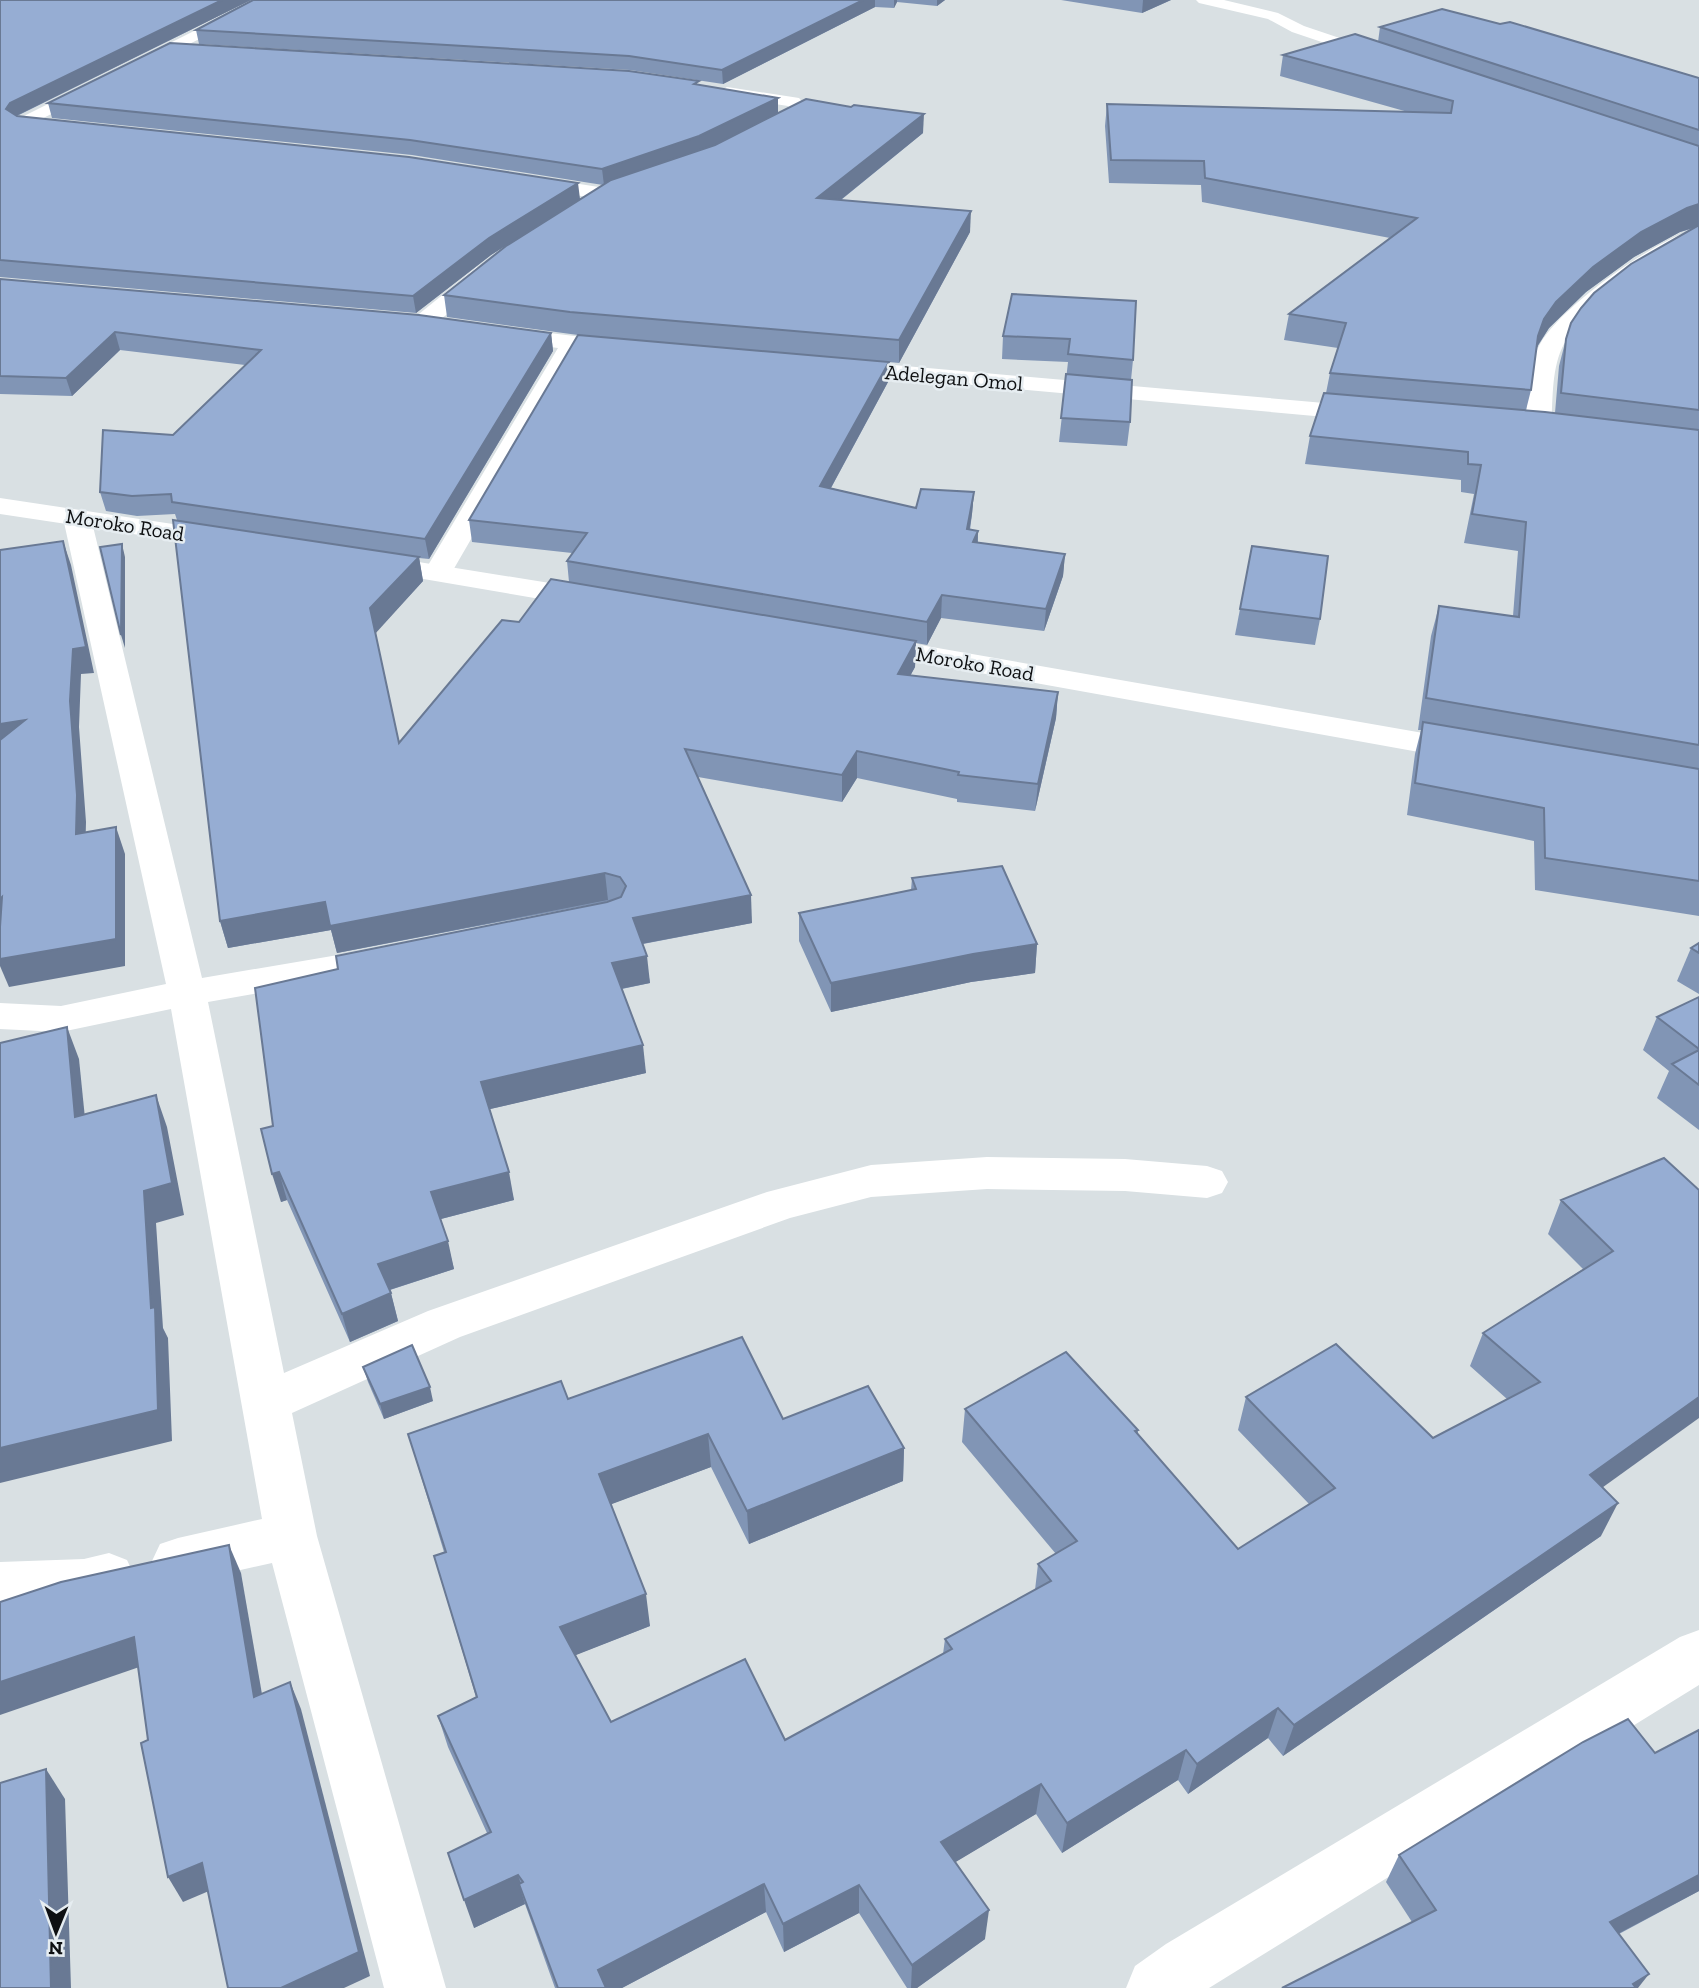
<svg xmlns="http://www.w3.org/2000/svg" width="1699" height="1988" font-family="'Zilla Slab',serif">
  <rect width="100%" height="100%" fill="#d9e0e3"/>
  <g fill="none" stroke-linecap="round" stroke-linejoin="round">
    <g fill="#fff" fill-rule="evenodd">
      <path d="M256 0H276L0 140V128Z"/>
      <path d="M1196 0H1224L1278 13 1304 26 1387 54 1389 57 1387 60H1375L1292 32 1268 19 1199 3Z"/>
      <path d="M727 87 799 98 809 109C802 122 771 139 756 135L753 131 756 127 791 110 788 106 721 96 718 92Z"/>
      <path d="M529 176 605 188 615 194 605 200 522 186 519 182Z"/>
      <path d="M1699 228V242C1661 263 1580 308 1562 348 1551 372 1553 403 1551 429L1547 434 1538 437 1529 434 1525 429C1528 403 1527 368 1540 344 1561 306 1657 238 1699 228Z"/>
      <path d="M485 266 493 267 496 272 493 277 430 328H414L411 323 414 318 477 267Z"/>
      <path d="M499 327 624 342 632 344 636 349 632 354 624 356 580 351 452 572 448 578 438 581 428 578 424 572 558 348 491 339 488 334 491 329Z"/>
      <path d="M837 360 1370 407 1379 409 1382 414 1379 419 1370 421 829 372 825 367 829 362Z"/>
      <path d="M77 510 87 512 91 518 202 978 391 946 404 949 410 958 404 967 391 970 208 1002 284 1373 428 1311 767 1192 871 1165 987 1157 1125 1159 1207 1166 1222 1171 1228 1182 1222 1193 1207 1198 1125 1191 987 1189 871 1197 790 1218 460 1337 292 1413 317 1536 446 1988H384L272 1563 178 1584 160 1578 152 1561 160 1544 178 1538 262 1519 171 1009 61 1032 0 1029V1003L61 1006 166 984 63 518 67 512Z"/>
      <path d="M109 1553 127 1560 135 1577 127 1594 84 1607 0 1610V1562L84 1559Z"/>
      <path d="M1699 1630V1685L1209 1988H1126L1135 1966 1166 1944 1680 1637Z"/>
    </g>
    <g fill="#fff" fill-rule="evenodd">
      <path d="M0 498 226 532 236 534 240 540 236 546 226 548 0 514Z"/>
      <path d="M369 554 593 590 603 593 608 599 603 605 593 608 359 568 355 562 359 556Z"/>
      <path d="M863 635 1469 741 1481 744 1485 751 1481 758 1469 761 852 650 848 644 852 638Z"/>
    </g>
  </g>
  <g fill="#8195b5" fill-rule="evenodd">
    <path d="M0 0H251L17 116 580 199 512 242 603 185 412 155 52 118 48 103 699 85 778 98V113L923 133 841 200 970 232 899 363 889 362 888 382 831 488 916 508 974 492 972 514 970 530 978 531V543L1065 554 1063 576 1044 631 941 618 927 645 916 643 915 667 910 676 1058 692 1056 718 1035 811 957 802V799L857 778 842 802 698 777 752 923 643 944 650 983 622 989 646 1073 490 1109 514 1200 441 1219 454 1269 390 1290 398 1321 350 1342 287 1200 281 1202 273 1126 338 969 610 901 337 953 331 930 228 948 220 921 177 520 175 514 137 516 106 511 100 492 173 435 245 365 120 350 72 396 0 394V279L551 333 553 351 429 559 419 558 423 581 375 633 399 743 519 622 569 582 567 561 572 553 472 542 469 520 578 335 447 317 444 295 505 246 491 255 416 313 0 277Z"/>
    <path d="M253 0H945L937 6 897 2 894 8 875 7 723 84 630 70 199 44 196 30Z"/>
    <path d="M1061 0H1171L1142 13Z"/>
    <path d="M1380 27 1699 78V916L1535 890 1534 841 1407 815 1415 754 1421 730H1418L1431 636 1439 606 1513 616 1518 551 1464 543 1474 494 1461 492V480L1305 464 1310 436 1326 393 1330 373 1338 348 1284 340 1289 314 1390 238 1202 202 1201 185 1109 183 1105 126 1107 104 1408 112 1280 76 1283 55 1378 42ZM1694 228 1566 339 1559 366 1555 413 1526 410 1531 390 1536 349 1549 328 1586 292 1634 257 1680 232Z"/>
    <path d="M1012 294 1133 360 1131 380 1130 422 1127 446 1059 442 1068 362 1002 359 1003 336Z"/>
    <path d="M1240 609 1320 619 1315 645 1235 635Z"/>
    <path d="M912 878 1037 944 1035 973 971 982 831 1012 799 941V913L911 890Z"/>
    <path d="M1699 943V994L1677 981 1691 948Z"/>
    <path d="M1699 997V1130L1657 1098 1669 1071 1643 1050 1657 1017Z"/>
    <path d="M1664 1158 1602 1488 1601 1536 1283 1756 1268 1738 1188 1794 1178 1780 1062 1853 1036 1814 955 1862 985 1939 917 1988H907L859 1913 784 1952 766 1912 622 1988H555L525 1904 474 1928 487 1833 448 1747 438 1716 476 1697 434 1556 444 1552 408 1434 568 1399 783 1419 904 1448 903 1481 749 1544 711 1467 611 1504 650 1626 575 1655 611 1722 785 1740 943 1654 945 1639 1035 1590 1038 1564 1056 1554 962 1442 965 1409 1138 1430V1434L1238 1549 1309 1504 1238 1430 1246 1397 1433 1438 1507 1399 1470 1366 1483 1333 1583 1269 1548 1234 1561 1200Z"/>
    <path d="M363 1367 433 1401 384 1419 368 1382Z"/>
    <path d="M1399 1855 1699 1891 1619 1934 1412 1922 1386 1882Z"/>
  </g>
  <g fill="#697994">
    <path d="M222 0H251L14 117 6 109 10 103Z"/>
    <path d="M863 0H875V7L723 84 722 70Z"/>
    <path d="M894 0H897V2L894 8Z"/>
    <path d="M937 0H945L937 6Z"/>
    <path d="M1143 0H1171L1142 13Z"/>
    <path d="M778 98V113L700 152 604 185 602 169Z"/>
    <path d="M924 114 923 133 817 219V198Z"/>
    <path d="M578 183 580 199 491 255 416 313 413 296 489 238Z"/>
    <path d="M1699 204V226L1680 232 1634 257 1586 292 1549 328 1538 345 1531 363 1538 336 1544 319 1556 302 1593 267 1641 232 1687 208Z"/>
    <path d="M971 211 970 232 899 363V340Z"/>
    <path d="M115 332 120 350 72 396 66 378Z"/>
    <path d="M551 333 553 351 429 559 425 539Z"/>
    <path d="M889 362 888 382 820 508V486Z"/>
    <path d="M974 492 972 514 966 551 967 529Z"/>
    <path d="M978 531 977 553 973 542Z"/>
    <path d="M63 541 71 565 94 673 81 674 79 727 86 822 85 860 76 834Z"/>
    <path d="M122 544 125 557V648L121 635Z"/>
    <path d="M1065 554 1063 576 1044 631 1046 609Z"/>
    <path d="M419 557 423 581 375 634 370 608Z"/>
    <path d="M942 595 941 618 927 645V622Z"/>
    <path d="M916 641 915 667 897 700 898 674Z"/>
    <path d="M1058 692 1056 718 1035 811 1038 784Z"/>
    <path d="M25 720 0 752V724Z"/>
    <path d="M857 751V778L842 802V775Z"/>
    <path d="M116 827 125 854V966L9 987 0 966V959Z"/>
    <path d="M605 873 608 900 337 953 331 930 228 948 220 921 325 902Z"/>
    <path d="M751 895 752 923 636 945 633 918Z"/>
    <path d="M2 897 0 935V899Z"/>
    <path d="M1037 944 1035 973 971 982 831 1012V983L973 954Z"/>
    <path d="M647 956 650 983 615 990 612 963Z"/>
    <path d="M67 1027 79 1059 88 1148 75 1117Z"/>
    <path d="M643 1045 646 1073 486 1110 481 1082Z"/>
    <path d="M156 1095 167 1127 184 1215 156 1223 163 1328 168 1338 172 1441 0 1483V1448L151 1308 144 1191Z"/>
    <path d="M279 1172 287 1200 281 1202 272 1174Z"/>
    <path d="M509 1172 514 1200 437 1220 431 1192Z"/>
    <path d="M448 1241 454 1269 386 1291 378 1264Z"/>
    <path d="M391 1293 398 1321 350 1342 342 1314Z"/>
    <path d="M430 1387 433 1401 384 1419 380 1404Z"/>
    <path d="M1699 1397V1418L1574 1508 1590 1475Z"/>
    <path d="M708 1434 711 1467 604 1507 599 1474Z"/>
    <path d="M904 1448 903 1481 749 1544 747 1511Z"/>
    <path d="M1618 1503 1601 1536 1283 1756 1294 1725Z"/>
    <path d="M229 1545 241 1573 267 1723 254 1697Z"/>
    <path d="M646 1594 650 1626 566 1659 560 1627Z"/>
    <path d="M134 1637 148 1664 0 1715V1682Z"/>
    <path d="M290 1682 301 1709 370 1976 344 1988H281Z"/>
    <path d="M1278 1708 1268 1738 1188 1794 1197 1764Z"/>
    <path d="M1186 1750 1178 1780 1062 1853 1067 1823Z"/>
    <path d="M46 1769 65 1799 71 1988H51Z"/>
    <path d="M1041 1784 1036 1814 939 1872 941 1842Z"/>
    <path d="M202 1863 216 1888 183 1902 168 1877Z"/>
    <path d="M518 1875 527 1903 519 1884 525 1904 474 1928 464 1900Z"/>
    <path d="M1699 1875V1891L1591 1948 1610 1922Z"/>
    <path d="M764 1884 766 1912 622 1988H602L598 1970Z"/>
    <path d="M859 1885V1913L784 1952 783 1924Z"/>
    <path d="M989 1910 985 1939 917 1988H911L912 1965Z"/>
    <path d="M1649 1974 1638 1988H1629L1633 1984Z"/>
  </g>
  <g fill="#96add3" stroke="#697994" stroke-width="2">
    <path d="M0 0H222L10 103 6 109 17 116 409 157 578 183 489 238 413 296 0 260Z"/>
    <path d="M253 0H863L722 70 629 56 196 30Z"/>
    <path d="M1442 9 1500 24 1510 22 1699 78V130L1380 27Z"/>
    <path d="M1355 34 1699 146V204L1687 208 1641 232 1593 267 1556 302 1544 319 1538 336 1531 390 1330 373 1346 323 1289 314 1417 218 1205 178 1204 161 1111 160 1107 104 1451 113 1453 101 1283 55Z"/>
    <path d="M170 43 629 71 699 81 694 84 778 98 699 136 602 169 410 140 48 103Z"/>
    <path d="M806 99 851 107 854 105 924 114 817 198 971 211 899 340 570 312 444 295 506 246 611 180 715 145Z"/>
    <path d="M1699 225V410L1561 393 1566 339 1571 323 1581 308 1594 293 1631 264Z"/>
    <path d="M0 279 419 315 551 333 425 539 172 502 171 494 132 496 100 492 103 430 173 435 261 350 115 332 66 378 0 376Z"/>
    <path d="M1012 294 1136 301 1133 360 1068 354 1070 339 1003 336Z"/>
    <path d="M578 335 889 362 820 486 916 508 921 489 974 492 967 529 978 531 973 542 1065 554 1046 609 942 595 927 622 567 561 587 533 469 520Z"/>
    <path d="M1066 374 1132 380 1130 422 1061 418Z"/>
    <path d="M1324 393 1545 412 1699 430V745L1426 698 1439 606 1519 617 1526 522 1472 514 1481 465 1468 464V452L1310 436Z"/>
    <path d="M173 520 419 557 370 608 399 743 502 620 519 622 551 579 916 641 898 674 1058 692 1038 784 958 775 959 772 857 751 842 775 685 749 751 895 633 918 647 956 612 963 643 1045 481 1082 509 1172 431 1192 448 1241 378 1264 391 1293 342 1314 279 1172 272 1174 261 1129 273 1126 255 988 338 969 336 956 607 902 621 897 626 886 620 877 605 873 330 926 325 902 220 921Z"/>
    <path d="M63 541 86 647 73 649 70 701 77 795 76 834 116 827V939L0 959V927L2 897 0 899V740L25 720 0 724V550Z"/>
    <path d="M122 544 121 635 100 547Z"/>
    <path d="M1252 546 1328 556 1320 619 1240 609Z"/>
    <path d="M1423 722 1699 769V881L1545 858 1544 808 1415 783Z"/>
    <path d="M1002 866 1037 944 973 954 831 983 799 913 916 889 912 878Z"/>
    <path d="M1699 943V953L1691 948Z"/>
    <path d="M1699 997V1049L1657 1017Z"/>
    <path d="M67 1027 75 1117 156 1095 172 1183 144 1191 151 1308 155 1307 158 1410 0 1448V1043Z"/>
    <path d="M1699 1050V1085L1672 1064Z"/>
    <path d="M1664 1158 1699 1190V1397L1590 1475 1618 1503 1294 1725 1278 1708 1197 1764 1186 1750 1067 1823 1041 1784 941 1842 989 1910 912 1965 859 1885 783 1924 764 1884 598 1970 606 1988H558L519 1884 523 1882 518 1875 464 1900 448 1853 491 1832 438 1716 477 1697 434 1556 446 1552 408 1434 561 1381 568 1399 742 1337 783 1419 868 1386 904 1448 747 1511 708 1434 599 1474 646 1594 560 1627 611 1722 745 1659 785 1740 952 1649 945 1639 1051 1581 1038 1564 1077 1541 965 1409 1066 1352 1138 1430 1135 1431 1238 1549 1335 1488 1246 1397 1336 1344 1433 1438 1540 1382 1483 1333 1613 1251 1561 1200Z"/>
    <path d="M412 1345 430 1387 380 1404 363 1367Z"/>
    <path d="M229 1545 254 1697 290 1682 359 1952 281 1988H228L202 1863 168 1877 141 1743 148 1740 134 1637 0 1682V1602L61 1582Z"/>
    <path d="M1628 1719 1655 1753 1699 1730V1875L1610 1922 1649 1974 1633 1984 1636 1988H1282L1436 1910 1399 1855 1583 1742Z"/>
    <path d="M46 1769 51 1988H0V1783Z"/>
  </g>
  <g text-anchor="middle" stroke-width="5" stroke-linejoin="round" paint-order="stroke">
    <g font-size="21" fill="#0e1012" stroke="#e6edf1">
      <text transform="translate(954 378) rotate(5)" y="7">Adelegan Omol</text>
      <text transform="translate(125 525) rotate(9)" y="7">Moroko Road</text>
      <text transform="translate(975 664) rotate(10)" y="7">Moroko Road</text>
    </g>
  </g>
  <g transform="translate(56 1932) rotate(181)" stroke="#e6edf1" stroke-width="5" paint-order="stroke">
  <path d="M0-5L12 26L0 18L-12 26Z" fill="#0e1012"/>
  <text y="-10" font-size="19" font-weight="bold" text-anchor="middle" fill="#0e1012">N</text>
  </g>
</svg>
